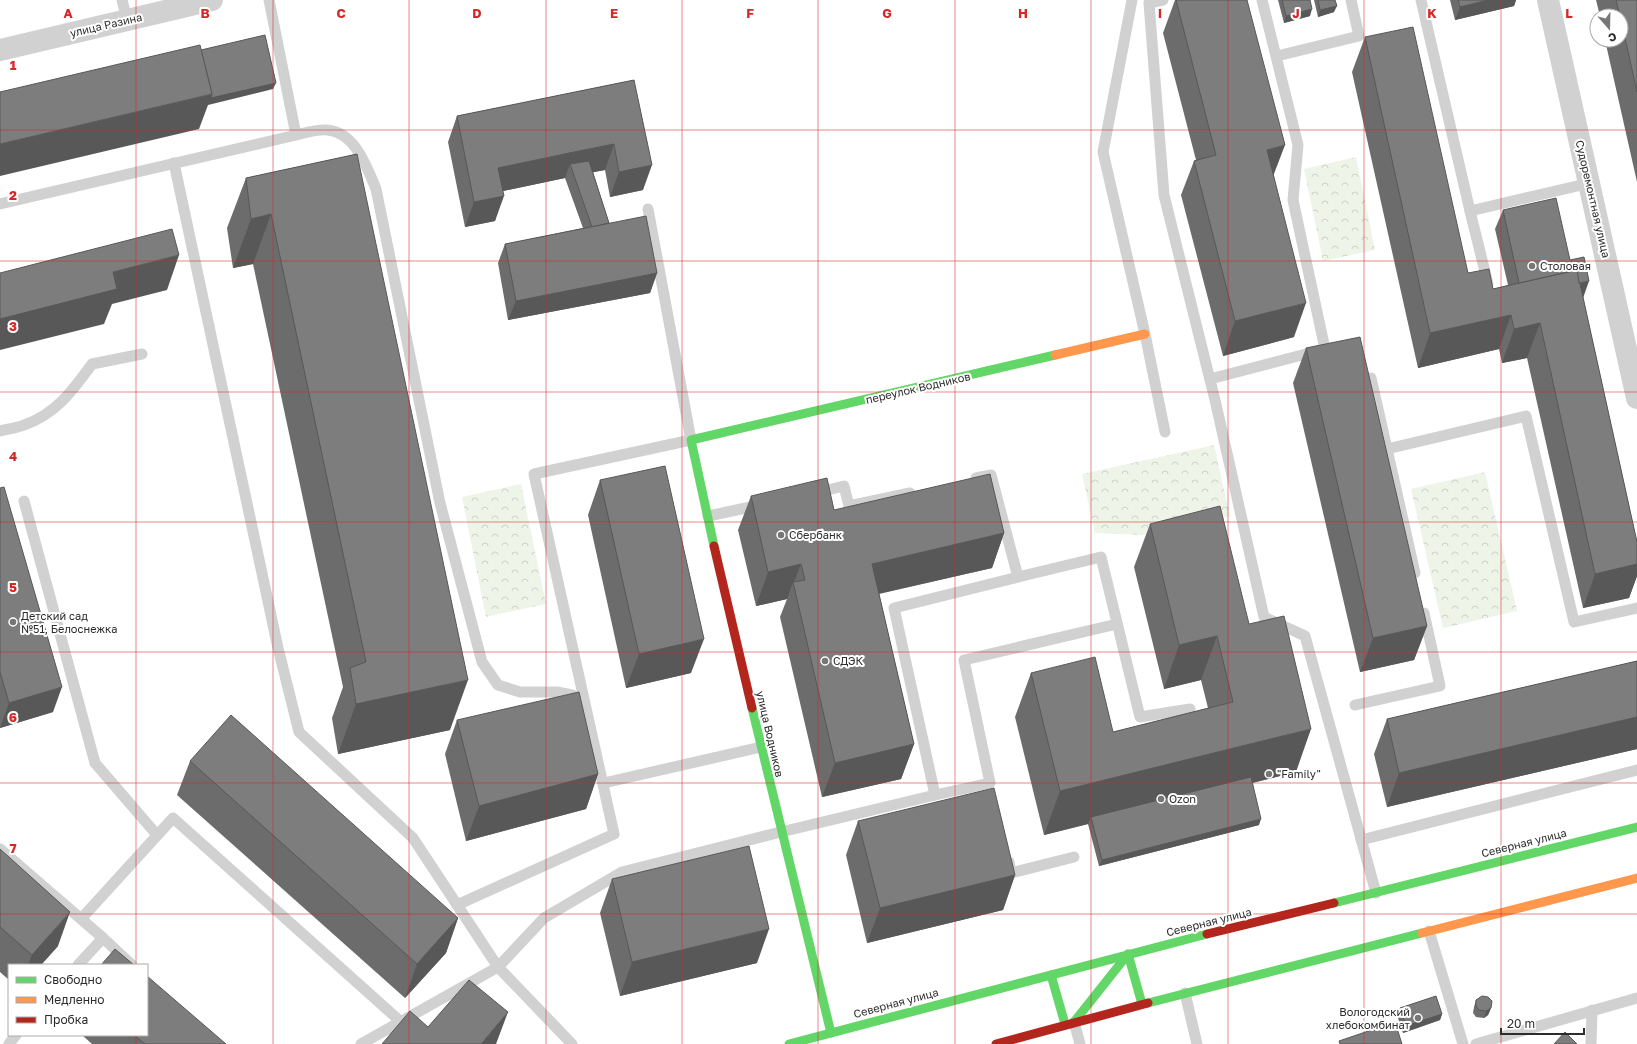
<svg xmlns="http://www.w3.org/2000/svg" width="1637" height="1044" font-family="'Golos Text',sans-serif">
  <defs>
    <pattern id="forest-crowns" width="20" height="18" patternUnits="userSpaceOnUse"><rect width="20" height="18" fill="#eff4e9"/><path d="M2 6a3 3 0 1 1 6 0M12 15a3 3 0 1 1 6 0" fill="none" stroke="#cdd1c8"/></pattern>
  </defs>
  <rect width="100%" height="100%" fill="#fff"/>
  <g fill="url(#forest-crowns)">
    <path d="M1356 157 1375 250 1323 261 1304 169Z"/>
    <path d="M1214 445 1230 516 1143 535 1095 533 1082 474Z"/>
    <path d="M1485 472 1517 611 1443 628 1411 489Z"/>
    <path d="M521 484 546 604 486 617 462 497Z"/>
  </g>
  <g fill="none" stroke-linecap="round" stroke-linejoin="round">
    <g stroke="#d1d1d1" stroke-width="11">
      <path d="M122 0 127 20"/>
      <path d="M1132 0 1103 152 1145 334 1165 432"/>
      <path d="M1163 0 1149 3 1164 195 1215 400 1264 617 1305 636 1376 893"/>
      <path d="M1421 0 1470 211 1590 183"/>
      <path d="M1277 56 1359 36 1351 0"/>
      <path d="M296 135C305 133 317 129 327 130 355 132 367 167 376 189L440 503 482 662 498 685 520 692H557L572 695 583 702"/>
      <path d="M174 163 278 648 299 732 413 838 498 967 572 1044"/>
      <path d="M0 204 296 135 269 0"/>
      <path d="M1470 211 1488 284"/>
      <path d="M1371 378 1387 449"/>
      <path d="M1210 379 1325 349 1293 200 1298 145 1262 0"/>
      <path d="M0 431C8 429 17 428 24 425 56 414 73 390 92 364L142 354"/>
      <path d="M815 493 844 486 849 506 910 493"/>
      <path d="M24 501 95 763 157 835"/>
      <path d="M708 516 760 505"/>
      <path d="M1415 573 1387 449 1526 416 1574 622 1637 608"/>
      <path d="M1018 577 1101 557 1140 717 1190 709"/>
      <path d="M1355 705 1440 686 1424 613"/>
      <path d="M604 783 761 747"/>
      <path d="M935 795 990 783 964 660 1117 624"/>
      <path d="M1361 840 1637 770"/>
      <path d="M0 849 103 938 78 965"/>
      <path d="M1009 862 1011 873 1074 857"/>
      <path d="M457 905 614 834 534 474 691 440 648 209"/>
      <path d="M81 919 173 818 400 1021"/>
      <path d="M1429 931 1463 1044"/>
      <path d="M103 938 132 965"/>
      <path d="M1185 993 1197 1044"/>
      <path d="M1074 1022 1080 1044"/>
      <path d="M9 1044 16 1035"/>
      <path d="M361 1044 498 967 544 918 622 872 781 832 935 795 894 608 1018 577 991 475 976 478"/>
      <path d="M1476 1044 1637 998"/>
      <path d="M1591 1044 1592 1010"/>
    </g>
    <g stroke="#d1d1d1" stroke-width="22">
      <path d="M1548 0 1637 398"/>
      <path d="M0 50 212 0"/>
    </g>
    <g stroke="#63d668" stroke-width="9">
      <path d="M714 546 691 440 1055 355"/>
      <path d="M752 708 831 1033"/>
      <path d="M1334 903 1637 827"/>
      <path d="M1128 954 1142 1004"/>
      <path d="M1051 975 1065 1024"/>
      <path d="M1148 1003 1422 933"/>
      <path d="M1074 1022 1128 954"/>
      <path d="M789 1044 1207 934"/>
    </g>
    <g stroke="#ff974d" stroke-width="9">
      <path d="M1055 355 1145 334"/>
      <path d="M1422 933 1637 878"/>
    </g>
    <g stroke="#b3261e" stroke-width="9">
      <path d="M714 546 752 708"/>
      <path d="M1207 934 1334 903"/>
      <path d="M996 1044 1148 1003"/>
    </g>
  </g>
  <g fill="#6c6c6c">
    <path d="M1175 0H1247L1274 176 1294 337 1223 356 1181 195 1194 161 1196 160 1163 33Z"/>
    <path d="M1278 0H1310V16L1284 23Z"/>
    <path d="M1314 0H1335L1334 12 1318 17Z"/>
    <path d="M1450 0H1516L1514 6 1455 20Z"/>
    <path d="M1596 0H1637V182L1605 40H1621V16H1600Z"/>
    <path d="M1365 37 1468 273 1493 289 1508 285 1495 229 1503 210 1570 260 1583 298 1637 542V576L1629 598 1583 608 1527 358 1502 363 1499 349 1418 368 1352 72Z"/>
    <path d="M634 80 643 190 610 197 605 170 593 172 609 223 657 273 650 293 508 320 498 263 505 244 583 228 565 178 503 191 495 221 465 227 448 142 457 116Z"/>
    <path d="M357 154 450 730 338 754 332 718 343 687 253 264 233 268 227 228 246 178Z"/>
    <path d="M1306 348 1427 626 1414 660 1360 672 1293 383Z"/>
    <path d="M600 480 691 673 626 688 588 515Z"/>
    <path d="M0 488 53 712 0 728Z"/>
    <path d="M751 496 834 510 1004 533 992 568 879 594 914 744 901 779 822 797 780 617 787 599 756 606 738 530Z"/>
    <path d="M1150 524 1249 624 1296 772 1252 783 1259 825 1099 866 1088 824 1044 835 1015 717 1031 673 1113 732 1208 708 1201 680 1164 689 1134 567Z"/>
    <path d="M1637 661V749L1387 807 1374 754 1387 719Z"/>
    <path d="M457 720 598 774 586 809 466 841 445 754Z"/>
    <path d="M190 761 458 918 446 953 405 998 177 795Z"/>
    <path d="M858 821 1015 875 1003 910 867 943 846 855Z"/>
    <path d="M0 849 58 946 41 965H9V980L0 972Z"/>
    <path d="M612 879 757 963 620 996 600 913Z"/>
    <path d="M1476 1000 1491 1008 1488 1015 1484 1018 1476 1017 1473 1013 1474 1007Z"/>
    <path d="M1400 1008 1442 1014 1440 1020 1403 1033 1397 1015Z"/>
    <path d="M82 1035H147L226 1044H92Z"/>
  </g>
  <g fill="#585858">
    <path d="M1488 0H1516L1514 6 1455 20 1460 7Z"/>
    <path d="M1337 6 1334 12 1318 17 1320 10Z"/>
    <path d="M1312 9 1310 16 1284 23 1286 16Z"/>
    <path d="M276 83 273 89 208 105 199 129 0 176V144L212 94Z"/>
    <path d="M614 144 605 170 574 176 570 164 565 178 489 194 498 168Z"/>
    <path d="M1285 145 1272 179 1267 150Z"/>
    <path d="M652 165 643 190 610 197 619 172Z"/>
    <path d="M504 196 495 221 465 227 474 202Z"/>
    <path d="M271 214 253 264 233 268 251 219Z"/>
    <path d="M179 255 167 290 112 304 104 324 0 350V319L113 272Z"/>
    <path d="M657 273 650 293 508 320 516 301Z"/>
    <path d="M1589 281 1582 301 1522 296Z"/>
    <path d="M1306 303 1294 337 1223 356 1235 321Z"/>
    <path d="M1511 315 1499 349 1418 368 1430 333Z"/>
    <path d="M1540 323 1527 358 1502 363 1514 329Z"/>
    <path d="M1004 533 992 568 859 598 872 564Z"/>
    <path d="M801 564 793 585V582L787 599 756 606 768 572Z"/>
    <path d="M1637 564V576L1629 598 1583 608 1595 574Z"/>
    <path d="M1427 626 1414 660 1360 672 1373 638Z"/>
    <path d="M1217 636 1201 680 1164 689 1179 645Z"/>
    <path d="M704 639 691 673 626 688 639 654Z"/>
    <path d="M468 680 450 730 338 754 356 704Z"/>
    <path d="M62 687 53 712 0 728 9 703Z"/>
    <path d="M1637 717V749L1387 807 1399 773Z"/>
    <path d="M1311 729 1296 772 1092 823 1091 817 1088 824 1044 835 1060 791Z"/>
    <path d="M914 744 901 779 822 797 835 763Z"/>
    <path d="M598 774 586 809 466 841 479 806Z"/>
    <path d="M1261 819 1259 825 1099 866 1102 860Z"/>
    <path d="M1015 875 1003 910 867 943 880 908Z"/>
    <path d="M70 912 58 946 41 965H28L32 955Z"/>
    <path d="M458 918 446 953 405 998 417 964Z"/>
    <path d="M769 929 757 963 620 996 632 962Z"/>
    <path d="M1491 1008 1488 1015 1484 1018 1486 1011Z"/>
    <path d="M508 1012 496 1044H481Z"/>
    <path d="M1442 1014 1440 1020 1403 1033 1406 1026Z"/>
  </g>
  <g fill="#7d7d7d" stroke="#585858">
    <path d="M1176 0H1247L1285 145 1267 150 1306 303 1235 321 1194 161 1216 155Z"/>
    <path d="M1282 0H1310L1312 9 1286 16Z"/>
    <path d="M1318 0H1335L1337 6 1320 10Z"/>
    <path d="M1458 0H1488L1460 7Z"/>
    <path d="M1616 0H1637V92L1621 20V16H1620Z"/>
    <path d="M1413 27 1468 273 1489 269 1493 289 1577 270 1637 542V564L1595 574 1540 323 1514 329 1511 315 1430 333 1365 37Z"/>
    <path d="M265 35 276 83 211 98 212 94 201 50Z"/>
    <path d="M200 45 212 94 0 144V92Z"/>
    <path d="M634 80 652 165 619 172 614 144 574 152 498 168 504 196 474 202 457 116Z"/>
    <path d="M357 154 468 680 356 704 350 668 366 662 271 214 251 219 246 178Z"/>
    <path d="M589 161 609 223 592 227 570 164Z"/>
    <path d="M1556 198 1570 260 1584 257 1589 281 1579 283 1577 270 1519 283 1503 210Z"/>
    <path d="M646 216 657 273 516 301 505 244Z"/>
    <path d="M172 229 179 255 113 272 117 289 0 319V273Z"/>
    <path d="M1360 337 1427 626 1373 638 1306 348Z"/>
    <path d="M665 466 704 639 639 654 600 480Z"/>
    <path d="M990 474 1004 533 872 564 914 744 835 763 793 582 805 580 801 564 768 572 751 496 827 478 834 510Z"/>
    <path d="M4 487 62 687 9 703 0 672V488Z"/>
    <path d="M1220 506 1249 624 1284 616 1311 729 1060 791 1031 673 1095 657 1113 732 1233 702 1217 636 1179 645 1150 524Z"/>
    <path d="M1637 661V717L1399 773 1387 719Z"/>
    <path d="M579 692 598 774 479 806 457 720Z"/>
    <path d="M231 715 458 918 417 964 190 761Z"/>
    <path d="M1251 777 1261 819 1102 860 1091 817Z"/>
    <path d="M994 788 1015 875 880 908 858 821Z"/>
    <path d="M749 846 769 929 632 962 612 879Z"/>
    <path d="M0 849 70 912 32 955 0 927Z"/>
    <path d="M115 949 134 965H101Z"/>
    <path d="M147 976 226 1044H145L134 1035H147Z"/>
    <path d="M469 980 508 1012 481 1044H382L410 1011 428 1027Z"/>
    <path d="M1436 996 1442 1014 1406 1026 1400 1008Z"/>
    <path d="M1482 996 1488 997 1492 1001 1491 1008 1486 1011 1479 1010 1476 1006V1000Z"/>
    <path d="M1395 1022 1402 1044H1340L1339 1041Z"/>
    <path d="M1565 1032 1577 1044H1554Z"/>
  </g>
  <path fill="none" stroke="#d62828" stroke-width="1" stroke-opacity="0.55" d="M136 0V965M273 0V1044M409 0V1044M546 0V1044M682 0V1044M818 0V1044M955 0V1044M1091 0V1044M1228 0V1044M1364 0V1044M1501 0V1044M0 130H1637M0 261H1637M0 392H1637M0 522H1637M0 652H1637M0 783H1637M0 914H1637M136 1035V1044"/>
  <g fill="#767676" stroke="#fff" stroke-width="1.5">
    <circle cx="1532" cy="266" r="4"/>
    <circle cx="781" cy="535" r="4"/>
    <circle cx="13" cy="622" r="4"/>
    <circle cx="825" cy="661" r="4"/>
    <circle cx="1269" cy="774" r="4"/>
    <circle cx="1161" cy="799" r="4"/>
    <circle cx="1418" cy="1018" r="4"/>
  </g>
  <g text-anchor="middle" stroke-width="4" stroke-linejoin="round" paint-order="stroke">
    <g font-size="11" fill="#2c2c2c" stroke="#fff">
      <text transform="translate(106 25) rotate(-13)" y="4">улица Разина</text>
      <text transform="translate(1593 199) rotate(77)" y="4">Судоремонтная улица</text>
      <text transform="translate(918 388) rotate(-13)" y="4">переулок Водников</text>
      <text transform="translate(770 734) rotate(77)" y="4">улица Водников</text>
      <text transform="translate(1524 843) rotate(-14)" y="4">Северная улица</text>
      <text transform="translate(1209 922) rotate(-14)" y="4">Северная улица</text>
      <text transform="translate(896 1003) rotate(-15)" y="4">Северная улица</text>
    </g>
    <g font-size="11" fill="#2c2c2c" stroke="#fff" text-anchor="start">
      <text x="1540" y="270">Столовая</text>
      <text x="789" y="539">Сбербанк</text>
      <text x="21" y="620">Детский сад<tspan x="21" dy="13">№51, Белоснежка</tspan></text>
      <text x="833" y="665">СДЭК</text>
      <text x="1277" y="778">"Family"</text>
      <text x="1169" y="803">Ozon</text>
      <text x="1410" y="1016" text-anchor="end">Вологодский<tspan x="1410" dy="13">хлебокомбинат</tspan></text>
    </g>
  </g>
  <g font-size="13" text-anchor="middle" font-weight="bold" fill="#d62828" stroke="#fff" stroke-width="4" stroke-linejoin="round" paint-order="stroke">
    <text x="68" y="18">A</text>
    <text x="205" y="18">B</text>
    <text x="341" y="18">C</text>
    <text x="477" y="18">D</text>
    <text x="614" y="18">E</text>
    <text x="750" y="18">F</text>
    <text x="887" y="18">G</text>
    <text x="1023" y="18">H</text>
    <text x="1160" y="18">I</text>
    <text x="1296" y="18">J</text>
    <text x="1432" y="18">K</text>
    <text x="1569" y="18">L</text>
    <text x="13" y="70">1</text>
    <text x="13" y="200">2</text>
    <text x="13" y="331">3</text>
    <text x="13" y="461">4</text>
    <text x="13" y="592">5</text>
    <text x="13" y="722">6</text>
    <text x="13" y="853">7</text>
  </g>
  <rect x="8" y="964" width="140" height="72" fill="#ffffff" stroke="#ababab"/>
  <rect x="16" y="977" width="20" height="6" fill="#63d668" stroke="#ababab"/>
  <text x="44" y="984" font-size="12" fill="#2c2c2c">Свободно</text>
  <rect x="16" y="997" width="20" height="6" fill="#ff974d" stroke="#ababab"/>
  <text x="44" y="1004" font-size="12" fill="#2c2c2c">Медленно</text>
  <rect x="16" y="1017" width="20" height="6" fill="#b3261e" stroke="#ababab"/>
  <text x="44" y="1024" font-size="12" fill="#2c2c2c">Пробка</text>
  <g transform="translate(1609 28) rotate(160)"><circle r="19" fill="#ffffff" stroke="#ababab"/>
  <path d="M0-3L7 15L0 10L-7 15Z" fill="#767676"/>
  <text y="-6" font-size="11" font-weight="bold" text-anchor="middle" fill="#2c2c2c">С</text>
  </g>
  <path d="M1501 1028v6h83v-6" fill="none" stroke="#2c2c2c" stroke-width="2"/>
  <text x="1507" y="1028" font-size="12" fill="#2c2c2c" stroke="#ffffff" stroke-width="3" paint-order="stroke">20 m</text>
</svg>
